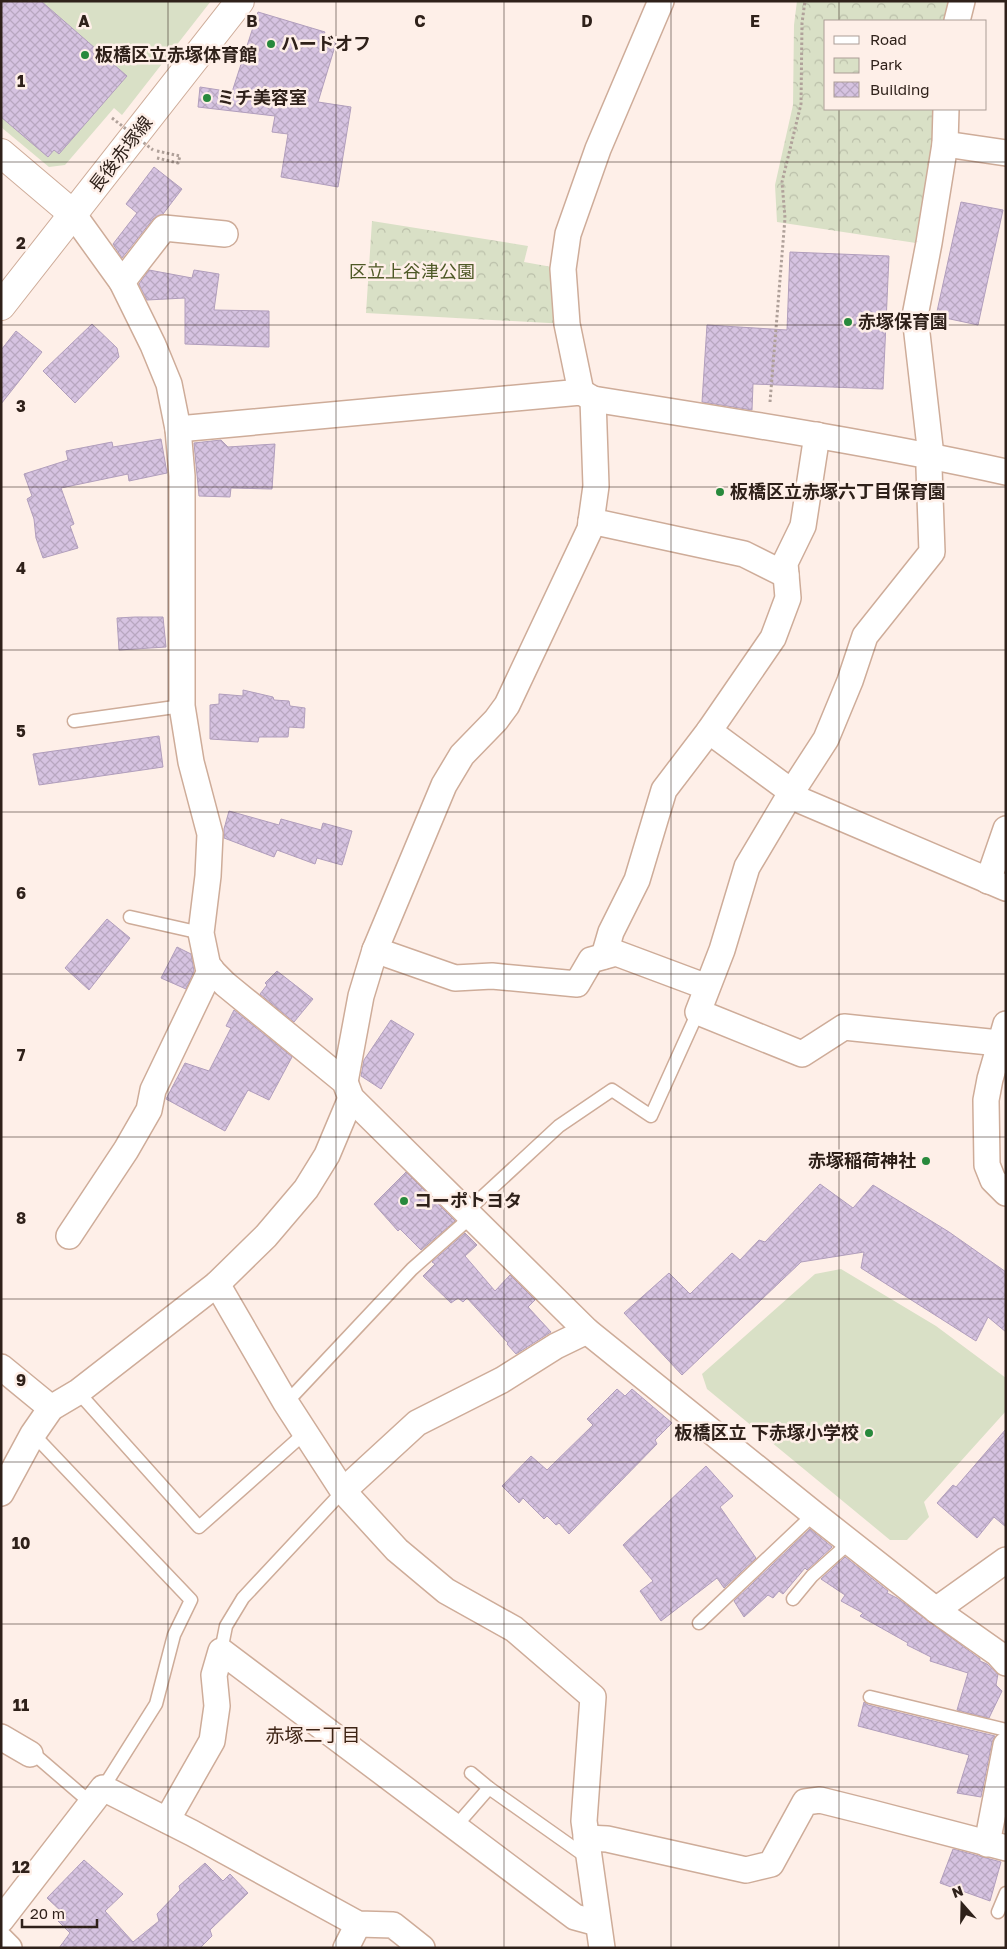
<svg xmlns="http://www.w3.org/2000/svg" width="1007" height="1949" font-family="'Golos Text','Noto Sans JP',sans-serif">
  <defs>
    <pattern id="park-crowns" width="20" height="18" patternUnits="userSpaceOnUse" patternTransform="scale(1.25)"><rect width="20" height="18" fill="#d9e0c6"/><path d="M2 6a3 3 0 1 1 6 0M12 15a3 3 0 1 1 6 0" fill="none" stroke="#bbc0aa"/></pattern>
    <pattern id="building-cross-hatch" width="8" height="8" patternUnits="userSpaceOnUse" patternTransform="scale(1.25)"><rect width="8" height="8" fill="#d6c3e1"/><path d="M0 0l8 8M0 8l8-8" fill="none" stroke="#b8a7c0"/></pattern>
  </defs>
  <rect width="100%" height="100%" fill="#feefe8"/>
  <g fill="url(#park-crowns)">
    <path d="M797 1H956L951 21H826V109H939L937 143 916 243 777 222 775 185 793 105 794 25Z"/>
    <path d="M372 221 528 246 524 262 563 269 567 324 366 313Z"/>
  </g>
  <g fill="#d9e0c6">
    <path d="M1 1H211L122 115 114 108 65 165 49 167 1 127Z"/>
    <path d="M841 1269 936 1326 1006 1378V1411L924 1502 929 1517 907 1540H890L707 1389 702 1374 815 1274Z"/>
  </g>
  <g fill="url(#building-cross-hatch)" stroke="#b19ebc">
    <path d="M1 1H41L127 76 59 154 54 150 48 157 1 117Z"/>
    <path d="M258 12 325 32 322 37 336 43 318 102 351 107 338 187 281 177 288 134 272 132 275 116 198 107 200 87 232 92Z"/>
    <path d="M154 167 182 189 163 214 153 219 122 258 113 244 137 213 126 204Z"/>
    <path d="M961 202 1003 210 978 325 936 316Z"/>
    <path d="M790 252 889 256 883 389 753 384 752 410 702 402 707 325 787 330Z"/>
    <path d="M149 270 192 278 194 270 219 274 214 310 269 311V347L185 344V298L147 300 139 284Z"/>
    <path d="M92 324 117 348 119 357 75 403 43 371Z"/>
    <path d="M16 331 42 352 1 404V350Z"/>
    <path d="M161 439 167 473 129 481 128 474 61 488 74 524 70 526 78 548 43 558 36 538 34 519 27 499 32 496 24 474 68 460 66 451 112 442 113 447Z"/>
    <path d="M221 440 228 447 275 444 272 489 231 488 230 497 199 496 194 443Z"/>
    <path d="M135 617H163L166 647 119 650 117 618Z"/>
    <path d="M243 690 273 697 274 700 289 701 290 706 305 708 304 728 289 727 288 737H259L258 742 210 739V705L219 704V694L243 696Z"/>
    <path d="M159 736 163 767 39 785 33 754Z"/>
    <path d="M229 811 279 825 281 819 321 830 323 823 352 831 342 865 317 858 315 864 277 850 274 857 224 838V829Z"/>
    <path d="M107 919 130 938 89 990 65 968Z"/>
    <path d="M177 947 191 954 194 971 186 989 161 978Z"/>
    <path d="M277 971 313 999 294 1022 260 994 267 985 265 983Z"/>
    <path d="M234 1010 292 1057 269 1100 248 1090 225 1131 166 1099 185 1063 209 1071 231 1028 226 1026Z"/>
    <path d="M391 1020 414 1034 381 1089 361 1076 364 1060Z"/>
    <path d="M406 1172 455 1221 421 1250 400 1229 398 1231 374 1204Z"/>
    <path d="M820 1184 853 1208 873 1185 949 1232 1006 1272V1332L988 1317 976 1341 861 1268 864 1252 801 1262 682 1375 624 1313 669 1273 690 1294 732 1253 740 1260 759 1240 765 1242Z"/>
    <path d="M465 1233 477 1245 465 1256 495 1291 510 1275 535 1300 528 1307 551 1332 516 1354 507 1344 508 1343 467 1298 463 1302 458 1298 451 1303 423 1276 435 1264 432 1262Z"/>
    <path d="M617 1389 625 1396 632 1389 672 1423 655 1440 657 1444 569 1534 559 1523 556 1525 547 1516 544 1519 523 1498 519 1503 502 1486 531 1456 547 1470 593 1425 587 1419Z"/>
    <path d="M1006 1429V1527L994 1517 977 1538 937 1503 953 1485 956 1487Z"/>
    <path d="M706 1466 733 1496 720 1507 756 1558 724 1588 717 1578 661 1621 640 1591 653 1581 623 1545Z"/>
    <path d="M810 1529 832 1547 807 1570 805 1568 783 1594 779 1591 773 1598 768 1595 744 1617 734 1601Z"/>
    <path d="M845 1557 888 1591 887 1593 897 1598 980 1659V1661L987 1664 998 1674 996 1685 1002 1691 989 1718 957 1710 968 1673 930 1661 931 1657 907 1645 908 1643 860 1616 863 1613 841 1601 845 1595 821 1579Z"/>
    <path d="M864 1702 868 1705 995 1736 992 1742 981 1797 957 1793 969 1755 858 1726Z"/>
    <path d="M953 1849 1001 1862 990 1901 940 1883Z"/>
    <path d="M84 1860 123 1894 105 1911 133 1942 159 1921 157 1914 180 1890 179 1886 205 1863 223 1881 230 1874 248 1893 210 1930 212 1936 200 1948H59L70 1933 56 1919 63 1913 47 1898Z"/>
  </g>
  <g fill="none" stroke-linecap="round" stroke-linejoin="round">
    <defs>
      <g id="lane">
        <path d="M74 721 182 706"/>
        <path d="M130 917 201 933"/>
        <path d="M466 1212 559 1126 612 1090 651 1116 698 1012"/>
        <path d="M78 1392 199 1527 306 1432"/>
        <path d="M286 1403 412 1269 471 1217"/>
        <path d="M33 1434 191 1600 174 1635 156 1704 103 1788"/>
        <path d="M793 1599 812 1576 850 1542"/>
        <path d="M699 1623 814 1514"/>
        <path d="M221 1651 226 1626 243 1598 343 1491"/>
        <path d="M870 1697 1006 1730"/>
        <path d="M30 1754H34L91 1803"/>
        <path d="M471 1773 489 1788 588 1858"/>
        <path d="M455 1827 489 1788"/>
        <path d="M998 1912 1006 1893"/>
      </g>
      <g id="street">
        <path d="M957 21 962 1"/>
        <path d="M946 109 945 144 929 243 915 316 931 456 929 468 932 552 865 636 850 681 826 739 791 793 747 867 722 950 698 1012 802 1054 844 1027 999 1043"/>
        <path d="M945 144 1006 153"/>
        <path d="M73 214 122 282 153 345 169 384 178 429 182 476V706L191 762 210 834 208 876 201 933 208 967 225 984 345 1082 351 1098 587 1331 814 1514 936 1610 997 1653 1006 1663"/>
        <path d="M122 282 164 228 225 234"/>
        <path d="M581 392 567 324 563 269 568 234 598 149 661 1"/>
        <path d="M178 429 581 392 593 399C731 421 869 442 1006 472"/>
        <path d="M591 521 744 554 786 575"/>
        <path d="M709 731 785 787 795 798 1006 888"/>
        <path d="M988 881 1006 829"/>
        <path d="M375 950 455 978 492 976 577 984 591 960 616 953 707 987"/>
        <path d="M604 956 611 932 637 880 664 790 709 731 773 638 788 598 785 563 803 526 817 435"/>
        <path d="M1006 1024 990 1079 986 1100 987 1165 993 1180 1006 1193"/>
        <path d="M345 1082 361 996 375 950 444 785 462 755 496 720 507 705 590 529 596 486 593 399"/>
        <path d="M69 1236 126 1150 149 1110 153 1090 211 969"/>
        <path d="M217 1284 286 1403 343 1491 397 1550 446 1591 514 1629 593 1697 584 1821 602 1948"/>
        <path d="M1 1367 51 1408"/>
        <path d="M343 1491 417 1423 502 1380 556 1346 587 1331"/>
        <path d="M1 1493 33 1434 51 1408 78 1392 217 1284 266 1236 306 1189 327 1155 351 1098"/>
        <path d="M936 1610 1006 1560"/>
        <path d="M1 1737 30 1754"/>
        <path d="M167 1820 212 1741 217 1706 214 1675 221 1651 575 1917 597 1923"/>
        <path d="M586 1838 607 1839 746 1870 771 1864 805 1802 820 1800 872 1813 1006 1848"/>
        <path d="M987 1844 1006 1745"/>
        <path d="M1 1920 103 1788 192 1833 358 1924 393 1925 422 1948"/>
        <path d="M1 1940 9 1948"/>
        <path d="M346 1948 358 1924"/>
      </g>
      <g id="secondary">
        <path d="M1 153 73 214"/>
        <path d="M1 306 240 1"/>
      </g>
    </defs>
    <use href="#lane" stroke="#ceac99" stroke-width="15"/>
    <use href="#street" stroke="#ceac99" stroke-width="28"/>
    <use href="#secondary" stroke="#ceac99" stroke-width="30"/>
    <g stroke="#b0a19a" stroke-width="3" stroke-dasharray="2.5 2.5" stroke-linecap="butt">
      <path d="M157 151 180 156 178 163 157 158"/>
      <path d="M770 402 785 218 782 182 801 104 802 23 805 1"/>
    </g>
    <use href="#lane" stroke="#fff" stroke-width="12"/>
    <use href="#street" stroke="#fff" stroke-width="25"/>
    <use href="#secondary" stroke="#fff" stroke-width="28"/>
    <path stroke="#b0a19a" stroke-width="3" stroke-dasharray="2.5 2.5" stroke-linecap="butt" d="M112 118 153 150"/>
  </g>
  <path fill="none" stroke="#2f211a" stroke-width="1" stroke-opacity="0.55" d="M168 1V1948M336 1V1948M504 1V1948M671 1V1948M839 1V21M839 109V1948M1 162H1006M1 325H1006M1 487H1006M1 650H1006M1 812H1006M1 974H1006M1 1137H1006M1 1299H1006M1 1462H1006M1 1624H1006M1 1787H1006"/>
  <g fill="#28893c" stroke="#feefe8" stroke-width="2">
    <circle cx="271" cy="44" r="5"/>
    <circle cx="85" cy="55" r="5"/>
    <circle cx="207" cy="98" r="5"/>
    <circle cx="848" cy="322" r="5"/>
    <circle cx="720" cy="492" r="5"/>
    <circle cx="926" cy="1161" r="5"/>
    <circle cx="404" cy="1201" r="5"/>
    <circle cx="869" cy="1433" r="5"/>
  </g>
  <g text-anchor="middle" stroke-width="5" stroke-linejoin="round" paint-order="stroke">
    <g font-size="18" font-weight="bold" fill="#2f211a" stroke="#feefe8" text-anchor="start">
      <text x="281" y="50">ハードオフ</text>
      <text x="95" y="61">板橋区立赤塚体育館</text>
      <text x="217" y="104">ミチ美容室</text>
      <text x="858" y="328">赤塚保育園</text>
      <text x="730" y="498">板橋区立赤塚六丁目保育園</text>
      <text x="916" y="1167" text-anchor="end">赤塚稲荷神社</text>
      <text x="414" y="1207">コーポトヨタ</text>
      <text x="859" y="1439" text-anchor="end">板橋区立 下赤塚小学校</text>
    </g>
    <g font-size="18" fill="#2f211a" stroke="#feefe8">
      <text transform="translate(121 154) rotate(-52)" y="6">長後赤塚線</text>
    </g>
    <g font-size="18" fill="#4e5926" stroke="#feefe8">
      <text x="412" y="278">区立上谷津公園</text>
    </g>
    <g font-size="19" fill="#3e2415" stroke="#feefe8">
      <text x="313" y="1742">赤塚二丁目</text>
    </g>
  </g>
  <g font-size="16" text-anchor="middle" font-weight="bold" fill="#2f211a" stroke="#feefe8" stroke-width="5" stroke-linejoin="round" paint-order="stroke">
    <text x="84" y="27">A</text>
    <text x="252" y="27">B</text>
    <text x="420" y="27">C</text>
    <text x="587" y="27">D</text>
    <text x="755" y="27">E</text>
    <text x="21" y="87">1</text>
    <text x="21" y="249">2</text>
    <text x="21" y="412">3</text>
    <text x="21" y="574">4</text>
    <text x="21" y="737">5</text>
    <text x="21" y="899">6</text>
    <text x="21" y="1061">7</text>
    <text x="21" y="1224">8</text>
    <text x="21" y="1386">9</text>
    <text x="21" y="1549">10</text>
    <text x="21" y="1711">11</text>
    <text x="21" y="1873">12</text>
  </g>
  <rect width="1007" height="1949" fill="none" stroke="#2f211a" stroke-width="5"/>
  <rect x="824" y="20" width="162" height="90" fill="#feefe8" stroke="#ab9d96"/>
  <rect x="834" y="36" width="25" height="8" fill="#ffffff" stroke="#ab9d96"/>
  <text x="870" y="45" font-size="15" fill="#2f211a">Road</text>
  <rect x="834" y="58" width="25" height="15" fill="url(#park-crowns)" stroke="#ab9d96"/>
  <text x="870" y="70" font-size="15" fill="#2f211a">Park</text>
  <rect x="834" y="82" width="25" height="15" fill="url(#building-cross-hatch)" stroke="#ab9d96"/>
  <text x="870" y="95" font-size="15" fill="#2f211a">Building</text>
  <g transform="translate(962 1904) rotate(340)" stroke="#feefe8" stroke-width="4" paint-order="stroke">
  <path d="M0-4L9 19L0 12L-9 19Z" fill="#2f211a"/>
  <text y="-8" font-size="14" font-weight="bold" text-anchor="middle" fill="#2f211a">N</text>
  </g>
  <path d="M22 1919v8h75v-8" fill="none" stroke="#2f211a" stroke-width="2.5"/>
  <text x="30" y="1919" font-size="15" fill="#2f211a" stroke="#feefe8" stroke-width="4" paint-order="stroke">20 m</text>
</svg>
